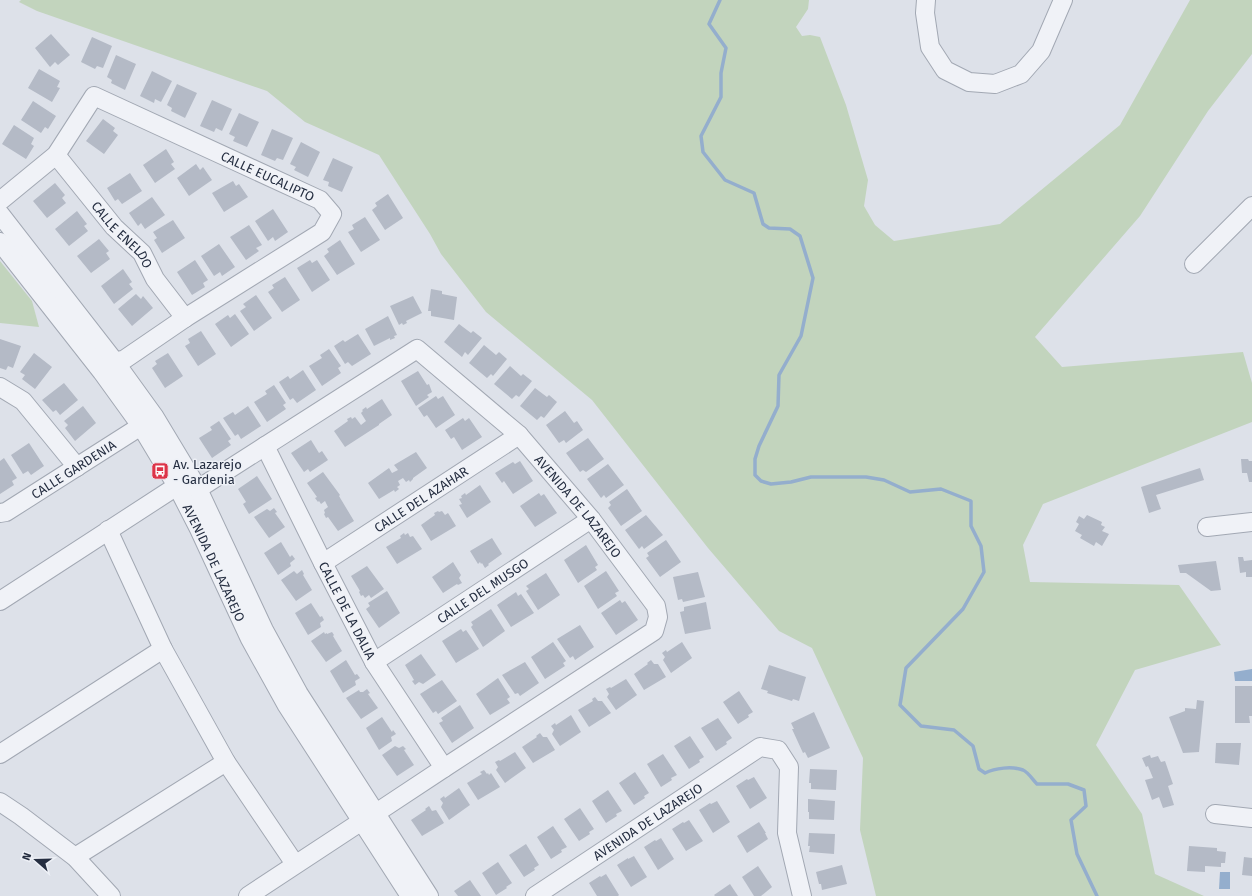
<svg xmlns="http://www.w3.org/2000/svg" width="1252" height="896" font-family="'Fira Sans',sans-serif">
  <rect width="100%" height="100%" fill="#dde1e9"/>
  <g fill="#c2d4bd">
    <path d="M21 0H809L808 9 796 27 802 36 810 35 820 37 846 105 868 180 864 206 875 225 894 241 1000 224 1120 125 1190 0H1252V54L1208 111 1140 216 1035 337 1062 367 1243 352 1252 383V422L1043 504 1023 545 1030 582 1179 585 1221 645 1135 670 1096 745 1142 814 1155 874 1204 896H876L860 830 863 758 812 648 779 631 708 548 592 400 486 312 441 254 430 234 379 155 305 122 267 91 37 11 19 2Z"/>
    <path d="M0 261 32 301 39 327 0 323Z"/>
  </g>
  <g fill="#94aecd">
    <path d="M1252 669V681H1235L1234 672Z"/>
    <path d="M1220 872H1230V889H1219Z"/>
  </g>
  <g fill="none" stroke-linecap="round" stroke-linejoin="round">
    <path stroke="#94aecd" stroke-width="3.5" d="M720 0 709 24 726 48 721 73V97L701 136 703 152 725 180 754 193 763 224 769 228 790 229 800 236 813 278 801 336 779 375 778 406 759 446 755 459V475L761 481 771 484 791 482 811 477H866L884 480 910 492 941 489 971 501V526L981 546 984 572 963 609 906 668 900 705 921 726 954 730 973 746 979 769 985 773C995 768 1012 766 1023 770 1028 772 1033 780 1037 784H1068L1084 790 1086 806 1071 820 1077 854 1097 896"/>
  </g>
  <g fill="#b4bac6">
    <path d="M51 34 70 55 58 65 55 62 50 67 35 48Z"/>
    <path d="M92 37 112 46 103 68 97 66 95 69 81 62Z"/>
    <path d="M116 55 136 64 125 90 111 83 112 80 107 77Z"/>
    <path d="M39 69 60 81 57 87 60 88 52 102 28 88Z"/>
    <path d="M152 71 172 81 161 102 155 99 154 103 140 96Z"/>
    <path d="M177 84 197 93 185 118 171 111 172 108 167 105Z"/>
    <path d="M212 100 232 109 222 131 216 128 214 132 200 126Z"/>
    <path d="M33 101 56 116 48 129 45 127 41 133 21 120Z"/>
    <path d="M239 113 259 122 247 147 233 141 235 137 229 134Z"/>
    <path d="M103 119 115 128 113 131 118 135 104 154 86 141Z"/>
    <path d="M14 125 34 138 31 144 34 146 26 159 2 144Z"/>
    <path d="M272 129 293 138 283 160 277 158 275 161 261 155Z"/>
    <path d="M301 142 320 152 308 177 294 170 296 167 290 164Z"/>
    <path d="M166 149 174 162 171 164 175 169 155 183 143 165Z"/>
    <path d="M333 158 353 167 342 192 328 186 329 182 323 180Z"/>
    <path d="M196 164 200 170 203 167 212 180 189 196 177 178Z"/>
    <path d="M130 173 142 191 122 204 118 199 115 201 107 188Z"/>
    <path d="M233 181 236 186 239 184 248 197 224 212 212 193Z"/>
    <path d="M55 183 65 195 62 198 66 203 47 218 33 201Z"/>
    <path d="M388 194 403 218 385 230 372 210 377 206 375 203Z"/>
    <path d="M152 197 165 215 145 229 141 223 138 226 129 213Z"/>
    <path d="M273 209 288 232 275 241 273 237 268 241 255 221Z"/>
    <path d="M77 211 87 224 84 226 88 231 69 246 55 229Z"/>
    <path d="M365 217 380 240 361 252 348 232 354 229 352 225Z"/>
    <path d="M173 220 185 238 162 253 154 240 157 238 153 232Z"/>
    <path d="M249 225 262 245 256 248 259 251 246 260 230 237Z"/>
    <path d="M99 239 109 251 106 253 110 259 91 273 77 256Z"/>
    <path d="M340 240 355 264 337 275 324 256 329 252 327 249Z"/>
    <path d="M219 244 235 267 222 276 220 272 214 276 201 256Z"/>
    <path d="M195 260 208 280 203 283 205 287 192 295 177 272Z"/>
    <path d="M310 260 312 263 317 260 330 280 312 292 297 268Z"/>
    <path d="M123 269 132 282 129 284 133 289 114 304 101 286Z"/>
    <path d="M285 277 300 300 282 312 268 292 274 288 272 285Z"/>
    <path d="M431 289 442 291V294L457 297 454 320 431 316V311H428Z"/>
    <path d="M136 294 141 299 143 296 153 308 132 326 118 309Z"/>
    <path d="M256 295 272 318 254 331 240 311 246 307 243 304Z"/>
    <path d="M413 296 422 313 406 321 407 323 403 325 402 323 399 325 390 306Z"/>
    <path d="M235 314 249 334 231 347 215 324 228 315 230 318Z"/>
    <path d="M388 316 397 335 394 336 395 338 390 340V338L374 346 365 329Z"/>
    <path d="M459 324 471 333 473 331 482 338 468 355 465 352 462 357 444 342Z"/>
    <path d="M201 331 216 354 198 366 185 346 190 343 188 339Z"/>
    <path d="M358 334 371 354 352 366 348 362 345 364 334 346 343 340 345 342Z"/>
    <path d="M0 339 21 346 13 368 8 366 6 370 0 368Z"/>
    <path d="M484 345 496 355 499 352 507 359 493 376 491 374 487 378 469 363Z"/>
    <path d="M329 349 341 366 338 368 341 373 322 386 309 366 322 358 320 355Z"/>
    <path d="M34 353 52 367 35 389 22 379 25 375 20 372Z"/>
    <path d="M168 353 183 376 165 388 152 368 157 364 155 361Z"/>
    <path d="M510 366 521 376 523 374 532 381 519 397 516 395 512 399 494 384Z"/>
    <path d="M303 370 316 390 297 403 293 398 290 400 279 382 288 376 290 379Z"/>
    <path d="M418 371 427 385 429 384 432 392 427 395 429 397 416 406 401 381Z"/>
    <path d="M64 383 78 400 60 415 56 410 53 412 42 400Z"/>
    <path d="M274 385 286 403 283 405 286 409 267 422 254 402 267 394 265 391Z"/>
    <path d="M535 388 547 397 549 395 557 402 544 418 541 416 537 420 520 406Z"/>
    <path d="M436 396 438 399 443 396 455 415 436 428 427 415 424 417 418 408Z"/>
    <path d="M382 399 392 415 379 424V425L345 447 334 431 348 421 347 419 351 417 352 419 355 417 361 425 366 421 361 413 363 411 362 410 366 407 367 409Z"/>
    <path d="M83 406 96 423 75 441 65 428 68 425 64 421Z"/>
    <path d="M248 406 261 426 241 439 238 434 235 436 223 418 233 412 235 415Z"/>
    <path d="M565 411 574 423 577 421 583 430 566 443 564 440 559 443 546 425Z"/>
    <path d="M463 418 465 421 469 418 482 437 462 450 454 437 451 439 445 430Z"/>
    <path d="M219 421 231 439 228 441 231 445 212 458 199 438 212 430 210 427Z"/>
    <path d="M588 438 604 459 586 472 583 470 580 472 566 453Z"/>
    <path d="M311 440 319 453 322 451 328 460 310 472 308 469 304 472 291 453Z"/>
    <path d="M29 443 44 466 31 475 28 471 23 474 11 455Z"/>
    <path d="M416 452 427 468 413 478V479L410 482 409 480 406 482 403 478 398 481 400 485 397 487 399 489 395 492 394 490 379 499 368 483 389 468 392 473 398 470 394 465Z"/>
    <path d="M4 458 17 478 12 481 14 485 0 494V461Z"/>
    <path d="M1241 459H1248L1249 461H1252V482H1249L1247 473H1242Z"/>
    <path d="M520 461 533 481 513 494 504 481 502 483 495 473 513 462 515 464Z"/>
    <path d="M608 464 624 485 606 498 604 495 601 498 587 479Z"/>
    <path d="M1200 468 1204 480 1156 495 1161 509 1149 513 1141 487Z"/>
    <path d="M323 472 340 495 339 496 354 521 338 531 328 517 326 518 324 514 325 513 324 510 328 507 325 501 321 504 319 501 318 502 315 498 317 497 307 483Z"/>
    <path d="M257 476 272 499 249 514 243 504 246 502 238 489Z"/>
    <path d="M480 485 491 502 467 518 459 505 462 504 459 499 462 498 461 496 465 493 466 495Z"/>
    <path d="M627 489 642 511 621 526 608 508 611 505 609 502Z"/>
    <path d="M539 493 541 496 544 494 557 513 535 527 520 506Z"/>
    <path d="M274 508 277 512 275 513 285 527 269 538 254 517 267 509 270 511Z"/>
    <path d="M438 511 439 512 442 511 445 515 448 513 456 526 431 541 421 525 435 515 434 513Z"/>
    <path d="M646 515 663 535 644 549 642 546 639 549 625 530Z"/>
    <path d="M1087 515 1102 522 1101 525 1105 527 1102 531 1109 534 1102 546 1096 542 1094 546 1080 538 1082 535 1075 531 1079 524 1076 522 1079 516 1084 519Z"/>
    <path d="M404 533 405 535 408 533 410 537 413 536 422 549 397 564 386 547 401 538 400 536Z"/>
    <path d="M492 538 502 554 488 564 489 565 485 568 482 563 481 564 480 562 478 564 470 551Z"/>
    <path d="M666 540 681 562 660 577 646 558 649 556 647 553Z"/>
    <path d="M281 542 290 557 292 555 295 559 290 563 291 566 278 575 264 553Z"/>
    <path d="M586 545 598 565 595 567 597 570 578 583 564 560Z"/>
    <path d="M1238 557H1243L1244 561 1252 560V577H1246V572L1240 573Z"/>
    <path d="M1216 561 1221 590 1211 591 1186 573H1180L1178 565Z"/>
    <path d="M453 562 461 575 459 578 462 583 458 585 457 584 443 593 432 577Z"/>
    <path d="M367 566 384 589 371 598 369 595 365 598 363 595 361 596 359 592 360 591 351 576Z"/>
    <path d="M302 570 304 574 303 575 312 590 296 601 281 580 294 571 297 574Z"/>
    <path d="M606 571 619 591 615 593 617 596 598 609 584 586Z"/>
    <path d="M698 572 705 597 683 602 682 599 678 600 673 577Z"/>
    <path d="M546 573 560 595 538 610 526 591 529 589 526 586Z"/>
    <path d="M387 591 400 613 379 628 366 609 370 606 368 603Z"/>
    <path d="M516 592 518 596 521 594 534 613 511 627 497 605Z"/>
    <path d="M620 600 622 603 625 601 638 620 616 635 601 613Z"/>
    <path d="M706 602 711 629 685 634 680 612 684 611V607Z"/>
    <path d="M311 603 320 617 322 616 324 620 320 623 321 627 308 635 295 613Z"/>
    <path d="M491 609 505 631 483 647 471 627 473 625 471 622Z"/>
    <path d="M580 625 594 647 575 660 573 656 570 658 557 639Z"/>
    <path d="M461 629 463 632 466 630 479 649 456 663 442 641Z"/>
    <path d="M324 632 325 634 327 633V634L332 632 334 635 333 636 342 651 326 662 311 641Z"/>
    <path d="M553 642 566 661 563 663 565 666 545 679 531 657Z"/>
    <path d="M682 642 692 658 671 673 663 660 665 657 662 653 666 650 667 652Z"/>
    <path d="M421 654 436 675 423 684 419 682 415 685 412 681 414 680 405 665Z"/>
    <path d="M346 660 355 675 357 674 360 678 355 681 356 685 343 693 330 671Z"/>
    <path d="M651 660 654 664H658L666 677 644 690 634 674 648 664 647 663Z"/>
    <path d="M525 662 539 683 520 696 518 693 515 694 502 675Z"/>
    <path d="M769 665 806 677 799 701 793 699 792 701 767 693 768 691 761 689Z"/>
    <path d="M498 678 510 697 507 699 510 703 490 715 476 694Z"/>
    <path d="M626 679 637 695 616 710 607 697 609 694 606 689 610 687 611 688Z"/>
    <path d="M442 680 457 701 438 714 436 711 433 713 420 694Z"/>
    <path d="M1235 686H1252V716H1249L1250 723H1235Z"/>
    <path d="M367 689 370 693 368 694 378 708 361 719 346 698 359 690 360 692H363Z"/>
    <path d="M739 691 753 712 748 715 749 717 738 724 723 702Z"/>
    <path d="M595 697 598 701H602L611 713 589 727 578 710 593 701 592 699Z"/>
    <path d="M1197 700 1204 701 1199 752 1183 753 1169 717 1185 711V708L1196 709Z"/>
    <path d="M460 705 474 728 452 743 439 723 443 721 441 718Z"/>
    <path d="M814 712 830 748 808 758 805 752 803 753 792 729H794L791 723Z"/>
    <path d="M571 715 581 732 560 746 552 734 554 730 551 726 555 723 556 725Z"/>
    <path d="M382 717 392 732 393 730 396 734 391 737 392 741 379 750 366 728Z"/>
    <path d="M718 718 732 738 726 742 727 744 716 751 701 728Z"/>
    <path d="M540 733 543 737H547L555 750 533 763 522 747 537 737 536 736Z"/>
    <path d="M690 736 704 757 699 760 700 762 689 769 674 746Z"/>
    <path d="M1216 743H1241L1239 765 1215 763Z"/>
    <path d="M395 746 399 748 403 746 406 749 404 750 414 765 397 776 382 755Z"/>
    <path d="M515 752 526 768 505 783 496 770 498 767 495 762 499 760 500 761Z"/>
    <path d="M663 754 677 775 671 778 672 780 661 787 647 764Z"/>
    <path d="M1150 755 1151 758 1158 756 1161 762 1165 761 1173 784 1168 786 1174 805 1163 808 1159 797 1152 800 1145 780 1153 778 1148 766 1146 767 1142 758Z"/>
    <path d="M810 769 837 770 836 790 811 789V783H809Z"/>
    <path d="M484 770 487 774 488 773 489 775 491 773 500 787 478 800 467 783 482 774 480 772Z"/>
    <path d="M635 772 649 793 644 796 645 798 634 805 619 783Z"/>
    <path d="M754 777 767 798 750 809 736 786 747 779 748 780Z"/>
    <path d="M459 788 470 805 449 820 441 807 443 803 440 799 444 796 445 798Z"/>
    <path d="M608 790 622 811 616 814 617 816 606 823 592 801Z"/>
    <path d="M808 799 835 801 834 820 809 819V812H808Z"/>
    <path d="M717 801 730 822 713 833 699 810 710 803 711 804Z"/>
    <path d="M429 806 432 811 436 810 444 823 422 836 411 820 426 810 425 809Z"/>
    <path d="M580 808 594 829 589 832 590 834 579 841 564 819Z"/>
    <path d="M689 820 703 841 686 851 672 829 683 822 684 823Z"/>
    <path d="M759 822 766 833H765L768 839 747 853 737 836Z"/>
    <path d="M553 826 567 847 561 850 562 852 551 859 537 837Z"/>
    <path d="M809 833 835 834 834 854 809 852 810 846H808Z"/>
    <path d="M661 838 674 859 658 870 644 847 655 840 656 841Z"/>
    <path d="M526 844 539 865 534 868 535 870 524 877 509 855Z"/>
    <path d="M1189 846 1217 848V851L1226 852 1225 863H1221V867L1205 866V872L1187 871Z"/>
    <path d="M634 856 647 877 631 887 617 865 628 858V859Z"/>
    <path d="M1244 857 1252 858V876L1242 875Z"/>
    <path d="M498 862 512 883 506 887 507 888 496 895 482 873Z"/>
    <path d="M842 865 847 884 822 890 821 884H819L816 872Z"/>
    <path d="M758 866 772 887 761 896H754L742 877Z"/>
    <path d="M606 874 619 895 618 896H597L589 883 600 876 601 877Z"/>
    <path d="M470 880 481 896H458L454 891Z"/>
    <path d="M730 884 738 896H715L714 895Z"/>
  </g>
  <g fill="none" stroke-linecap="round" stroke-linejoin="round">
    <defs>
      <g id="minor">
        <path d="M926 0 925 13 930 47 945 70 969 82 995 84 1021 74 1041 51 1063 0"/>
        <path id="s1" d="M56 155 114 227 142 253 155 279 185 318"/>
        <path id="s2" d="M0 201 56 155 94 96 320 200 332 214 322 232 185 318 125 359 115 362 106 369"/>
        <path d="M0 214 115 362 154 416 198 489 264 630 299 694 429 896"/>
        <path id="s3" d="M0 242 102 372 141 426 177 486 199 529 250 639 286 704 410 896"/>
        <path d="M1194 264 1252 206"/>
        <path d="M0 387 23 401 77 467"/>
        <path id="s4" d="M265 446 323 563 374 662 444 768"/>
        <path id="s5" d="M198 489 417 349 519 435 591 519 656 606 658 617 654 631 444 768 376 813"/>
        <path id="s6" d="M0 513 6 512 141 426"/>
        <path d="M1207 527 1252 522"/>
        <path d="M108 530 163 649 226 762 295 864"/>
        <path id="s7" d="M323 563 519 435"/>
        <path d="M0 601 177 486"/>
        <path id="s8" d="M374 662 591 519"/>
        <path d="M0 754 163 649"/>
        <path d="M0 802 21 816 75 857 111 896"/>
        <path d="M1215 814 1252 818"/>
        <path d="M75 857 226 762"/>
        <path d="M248 896 362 821"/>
        <path id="s9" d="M535 896 760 747 778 750 789 767 787 833 802 896"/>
      </g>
    </defs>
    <use href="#minor" stroke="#a2a8b3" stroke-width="20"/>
    <use href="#minor" stroke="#f0f2f7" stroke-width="18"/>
  </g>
  <defs>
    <symbol id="bus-square" viewBox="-11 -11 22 22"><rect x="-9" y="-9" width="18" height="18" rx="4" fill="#dd3348" stroke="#edf0f6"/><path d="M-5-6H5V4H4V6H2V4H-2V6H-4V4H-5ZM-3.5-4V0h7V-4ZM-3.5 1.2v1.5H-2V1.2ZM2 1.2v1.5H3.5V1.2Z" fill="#fff"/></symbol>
  </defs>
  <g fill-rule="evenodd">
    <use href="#bus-square" x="150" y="461" width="20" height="20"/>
  </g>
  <g text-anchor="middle" stroke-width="3" stroke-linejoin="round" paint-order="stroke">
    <g font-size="13" fill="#252e41" stroke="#edf0f6">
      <text dy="5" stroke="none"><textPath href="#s2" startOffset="334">CALLE EUCALIPTO</textPath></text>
      <text dy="5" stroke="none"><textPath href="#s1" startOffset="104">CALLE ENELDO</textPath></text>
      <text dy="5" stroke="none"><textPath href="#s6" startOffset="86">CALLE GARDENIA</textPath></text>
      <text dy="5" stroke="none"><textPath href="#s7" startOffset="117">CALLE DEL AZAHAR</textPath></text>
      <text dy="5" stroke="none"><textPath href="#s5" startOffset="486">AVENIDA DE LAZAREJO</textPath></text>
      <text dy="5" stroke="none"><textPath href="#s3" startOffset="387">AVENIDA DE LAZAREJO</textPath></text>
      <text dy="5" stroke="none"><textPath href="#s8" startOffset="130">CALLE DEL MUSGO</textPath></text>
      <text dy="5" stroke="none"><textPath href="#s4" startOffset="184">CALLE DE LA DALIA</textPath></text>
      <text dy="5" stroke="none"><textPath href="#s9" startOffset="135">AVENIDA DE LAZAREJO</textPath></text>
    </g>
    <g font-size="13" fill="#252e41" stroke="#edf0f6" text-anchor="start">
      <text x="173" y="469">Av. Lazarejo<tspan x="173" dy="15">- Gardenia</tspan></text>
    </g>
  </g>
  <g transform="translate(36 860) rotate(290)" stroke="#edf0f6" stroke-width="3" paint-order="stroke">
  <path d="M0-3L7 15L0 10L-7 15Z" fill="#252e41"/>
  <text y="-6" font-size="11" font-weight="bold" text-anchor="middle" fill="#252e41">N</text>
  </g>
</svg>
